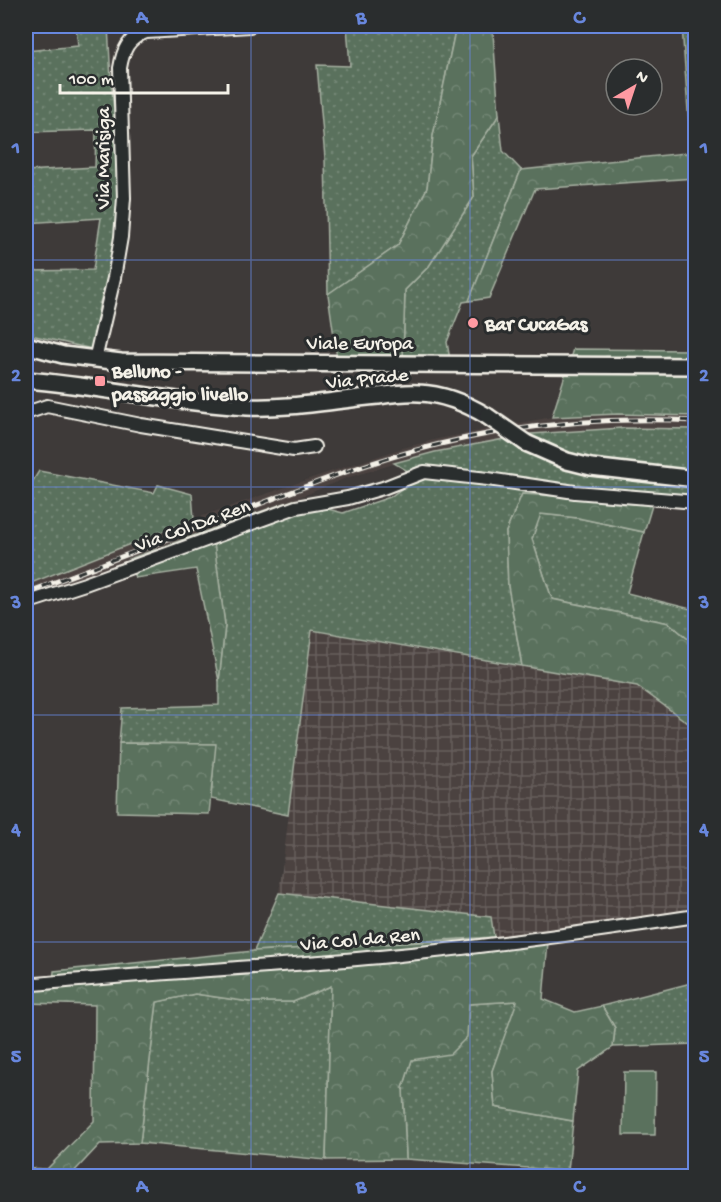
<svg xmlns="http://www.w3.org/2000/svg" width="721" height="1202" font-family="'Gochi Hand',sans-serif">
  <defs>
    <pattern id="industrial-grid" width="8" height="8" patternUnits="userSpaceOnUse" patternTransform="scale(1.5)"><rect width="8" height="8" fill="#4c4341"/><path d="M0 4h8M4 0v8" fill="none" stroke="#665f5c"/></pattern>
    <pattern id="grass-dots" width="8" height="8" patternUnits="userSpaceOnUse" patternTransform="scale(1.5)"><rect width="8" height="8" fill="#5a715d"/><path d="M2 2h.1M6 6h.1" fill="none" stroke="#728674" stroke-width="1.8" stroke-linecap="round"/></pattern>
    <pattern id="forest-crowns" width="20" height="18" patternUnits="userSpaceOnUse" patternTransform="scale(1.5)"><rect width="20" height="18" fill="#5a715d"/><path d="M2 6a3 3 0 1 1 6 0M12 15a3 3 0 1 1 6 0" fill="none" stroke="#728674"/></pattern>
  </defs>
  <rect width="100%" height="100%" fill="#3e3a39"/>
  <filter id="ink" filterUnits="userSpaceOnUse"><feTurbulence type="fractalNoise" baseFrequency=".0167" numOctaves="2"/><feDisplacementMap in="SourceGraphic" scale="12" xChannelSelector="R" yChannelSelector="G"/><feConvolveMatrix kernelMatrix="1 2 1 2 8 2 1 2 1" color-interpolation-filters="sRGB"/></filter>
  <g filter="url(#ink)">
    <path fill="#4c4341" d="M618 414 695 416V429L622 428 435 452 346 478 293 500 129 559 26 599V585L194 519 318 476 403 448 438 439 552 417Z"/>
    <path fill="url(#industrial-grid)" d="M312 630 637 686 695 728V910L494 937 491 917 279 893Z"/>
    <g fill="url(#grass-dots)" stroke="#a7b1a2" stroke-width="1.5">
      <path d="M76 26H108L111 80 119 161 118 242 99 306 92 349 31 335 26 332V271L93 270 101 218 26 223V171L95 167 96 130 26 132V51L78 46Z"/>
      <path d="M347 26H456L433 136 427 188 398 245 328 294 325 158 317 65 350 66Z"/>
      <path d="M682 26H695L696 152 691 153Z"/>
      <path d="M499 115 503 151 521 170 469 301 463 302 447 342 450 360 403 358 405 290 429 266 474 197 471 156Z"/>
      <path d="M622 428 695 429V508L653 502 522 494 506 532 508 586 522 666 312 630 288 815 211 799 215 744 119 743 122 708 219 705V681L225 625 212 529 293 500 343 513 390 497 418 477 394 463 435 452 531 434Z"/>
      <path d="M39 471 154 493 158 485 192 494 194 519 26 585V492Z"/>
      <path d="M540 514 578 518 644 532 627 593 695 610V645L669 623 552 599 532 539Z"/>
      <path d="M279 893 491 917 494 937 254 951Z"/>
      <path d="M695 982V1044L613 1047 615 1028 602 1006Z"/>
      <path d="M331 986 326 1160 140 1143 157 1002 195 994 250 1002H293Z"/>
      <path d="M518 1001 492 1071 495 1107 573 1121 568 1171 406 1159 403 1088 412 1060 469 1004Z"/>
    </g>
    <g fill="url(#forest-crowns)" stroke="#a7b1a2" stroke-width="1.5">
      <path d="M456 26H489L493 33 499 115 471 156 474 197 429 266 405 290 403 358H337L328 294 398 245 427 188 433 136Z"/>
      <path d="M695 152V178L535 189 489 298 469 301 521 170Z"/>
      <path d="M573 349 695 350V416L618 414 552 417Z"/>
      <path d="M522 494 653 502 644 532 578 518 541 514 532 539 552 599 669 623 695 645V728L637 686 522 666 508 586 506 532Z"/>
      <path d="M212 529 225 625 219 681 196 569 135 578 129 559Z"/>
      <path d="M119 743 216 744 209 814 117 812Z"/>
      <path d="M549 931 543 999 575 1012 602 1006 615 1028 613 1047 578 1071 573 1121 495 1107 492 1071 517 1001 469 1004 467 1037 450 1054 412 1060 403 1088 406 1159 326 1160 331 986 293 1002H250L195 994 157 1002 140 1143 100 1144 70 1176H26V1168L47 1169 94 1121 95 1005 26 1003V986L53 985 54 971 254 951 479 939Z"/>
    </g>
    <path fill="#5a715d" stroke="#a7b1a2" stroke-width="1.5" d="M624 1072H656L655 1135H623Z"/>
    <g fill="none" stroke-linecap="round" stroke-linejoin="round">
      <defs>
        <g id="minor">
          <path d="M95 360 114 278 121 237 124 198 120 68C123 50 128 38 146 32L250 26"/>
          <path d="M26 413 47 406 141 425 294 450 314 447"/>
          <path d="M26 603 85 584 296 507 348 498 383 488 424 472 488 479 575 492 696 502"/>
          <path d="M26 985C143 973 262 968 380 957 485 947 590 932 696 916"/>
        </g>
        <g id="major">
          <path d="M26 345 63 355 121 362 696 366"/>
          <path d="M26 380C100 386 173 403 247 407 291 409 334 400 378 396 392 394 405 392 419 393 443 394 467 404 487 416"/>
          <path d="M526 443 567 461 591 467 696 479"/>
        </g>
      </defs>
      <use href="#minor" stroke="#f4f1e8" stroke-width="16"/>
      <use href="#major" stroke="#f4f1e8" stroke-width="20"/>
      <use href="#minor" stroke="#2a2d2e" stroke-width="12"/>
      <use href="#major" stroke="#2a2d2e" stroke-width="15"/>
      <defs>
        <path id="rail" d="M26 593C98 565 170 538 242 511 298 489 354 467 413 451 504 426 601 416 696 421"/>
      </defs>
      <use href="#rail" stroke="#f4f1e8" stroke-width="5"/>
      <use href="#rail" stroke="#2a2d2e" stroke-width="3" stroke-dasharray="9" stroke-linecap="butt"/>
      <defs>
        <path id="major-bridge" d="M487 416 526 443"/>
      </defs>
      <use href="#major-bridge" stroke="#f4f1e8" stroke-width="20" stroke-linecap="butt"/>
      <use href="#major-bridge" stroke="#2a2d2e" stroke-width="15"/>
    </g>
  </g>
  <path fill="none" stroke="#6887de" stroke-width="1.5" stroke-opacity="0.55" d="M251 26V1176M470 26V1176M26 260H696M26 487H696M26 715H696M26 942H696"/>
  <g fill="#ff9aa2" stroke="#2a2d2e" stroke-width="2">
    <circle cx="473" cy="323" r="6"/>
    <rect x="94" y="375" width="12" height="12" rx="3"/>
  </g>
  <g text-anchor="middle" stroke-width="6" stroke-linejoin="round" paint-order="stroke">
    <g font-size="20" fill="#f4f1e8" stroke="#2a2d2e">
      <text transform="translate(102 158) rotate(-90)" y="7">Via Marisiga</text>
      <text x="360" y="349">Viale Europa</text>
      <text transform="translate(367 377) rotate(-6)" y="7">Via Prade</text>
      <text transform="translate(192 524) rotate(-20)" y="7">Via Col Da Ren</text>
      <text transform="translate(360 938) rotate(-5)" y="7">Via Col da Ren</text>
    </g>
    <g font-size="20" font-weight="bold" fill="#f4f1e8" stroke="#2a2d2e" text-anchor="start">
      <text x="485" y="330">Bar CucaGas</text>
      <text x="112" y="377">Belluno -<tspan x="112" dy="23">passaggio livello</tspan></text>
    </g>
  </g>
  <rect width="721" height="1202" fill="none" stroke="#2a2d2e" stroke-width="66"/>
  <g transform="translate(634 87) rotate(39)"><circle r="28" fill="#2a2d2e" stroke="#7b7b78" stroke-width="1.5"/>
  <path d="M0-4.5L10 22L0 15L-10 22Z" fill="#ff9aa2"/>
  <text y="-9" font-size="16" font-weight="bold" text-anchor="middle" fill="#f4f1e8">N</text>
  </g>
  <path d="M60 84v9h168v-9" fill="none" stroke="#f4f1e8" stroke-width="3"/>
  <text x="69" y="84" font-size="18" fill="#f4f1e8" stroke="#2a2d2e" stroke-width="4.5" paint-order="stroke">100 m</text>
  <rect x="33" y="33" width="655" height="1136" fill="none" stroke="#6887de" stroke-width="2"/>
  <g font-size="20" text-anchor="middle" font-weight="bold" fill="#6887de">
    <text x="142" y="23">A</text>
    <text x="361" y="23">B</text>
    <text x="579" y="23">C</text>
    <text x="16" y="153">1</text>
    <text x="704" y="153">1</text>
    <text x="16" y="381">2</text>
    <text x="704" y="381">2</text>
    <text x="16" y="608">3</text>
    <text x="704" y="608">3</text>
    <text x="16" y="835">4</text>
    <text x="704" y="835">4</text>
    <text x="16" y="1062">5</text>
    <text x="704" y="1062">5</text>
    <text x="142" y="1192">A</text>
    <text x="361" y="1192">B</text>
    <text x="579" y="1192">C</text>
  </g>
</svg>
